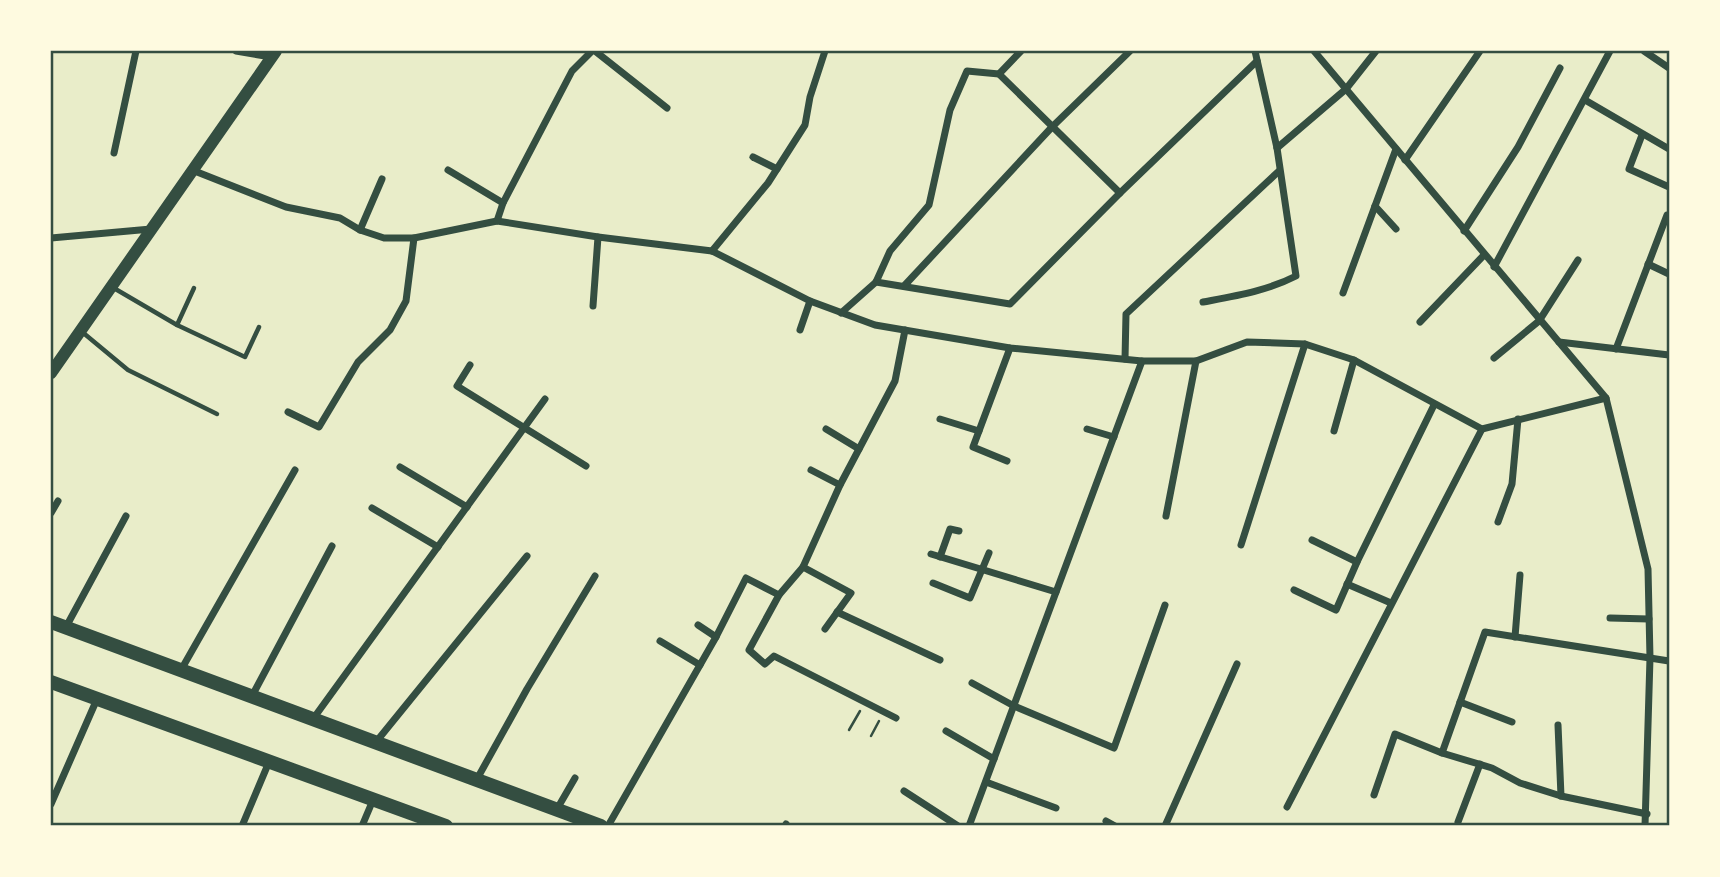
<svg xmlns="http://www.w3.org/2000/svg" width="1720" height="877" font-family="Signika,sans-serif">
  <rect width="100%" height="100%" fill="#e9edc9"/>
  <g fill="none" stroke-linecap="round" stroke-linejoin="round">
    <g stroke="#344e41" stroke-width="2.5">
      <path d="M849 730 860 711"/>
      <path d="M871 736 879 721"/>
    </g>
    <g stroke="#344e41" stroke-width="4.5">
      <path d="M112 287 177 325 245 357 259 327"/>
      <path d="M177 325 194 288"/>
      <path d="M81 331 128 370 217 414"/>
    </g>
    <g stroke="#344e41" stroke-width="7">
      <path d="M236 51 271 57"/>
      <path d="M595 51 667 108"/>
      <path d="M1314 51 1606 398 1648 569 1650 658 1645 826"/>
      <path d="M1644 51 1669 68"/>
      <path d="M999 74 1021 51"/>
      <path d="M1585 100 1669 149"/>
      <path d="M1642 135 1629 169 1669 187"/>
      <path d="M1277 148 1346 89 1376 51"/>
      <path d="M114 153 136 51"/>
      <path d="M753 157 777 169"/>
      <path d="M1405 160 1480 51"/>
      <path d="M192 170 286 207 340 218 360 230 384 238H414L497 221 598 237 712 251 810 301 875 325 1010 348 1142 361H1196L1247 342 1305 344 1354 360 1482 429 1606 398"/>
      <path d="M448 170 503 203"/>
      <path d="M1375 206 1396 229"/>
      <path d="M497 221 503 203 572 71 592 51"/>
      <path d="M360 230 382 179"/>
      <path d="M1464 231 1518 147 1560 68"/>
      <path d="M51 238 151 229"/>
      <path d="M712 251 768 183 805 125 810 97 825 51"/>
      <path d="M1648 264 1669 274"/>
      <path d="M1494 267 1610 51"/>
      <path d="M876 282 1010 304 1120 193 1257 61"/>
      <path d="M904 286 1052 127 1130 51"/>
      <path d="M1343 293 1396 149"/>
      <path d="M1203 302C1235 296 1267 291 1296 276L1277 148 1255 51"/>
      <path d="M593 306 598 237"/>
      <path d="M841 313 876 282 890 251 929 205 950 110 967 71 999 74 1120 193"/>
      <path d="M1420 322 1484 255"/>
      <path d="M800 330 810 301"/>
      <path d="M1559 342 1669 355"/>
      <path d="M1616 349 1667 215"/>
      <path d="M1494 358 1539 321 1578 260"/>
      <path d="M1125 359 1126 314 1279 171"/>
      <path d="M470 365 457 386 586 466"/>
      <path d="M288 412 319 427 358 362 390 330 406 301 414 238"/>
      <path d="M940 419 979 431"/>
      <path d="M826 429 859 449"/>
      <path d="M1087 429 1114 437"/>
      <path d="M1334 431 1354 360"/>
      <path d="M1007 461 973 447 1010 348"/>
      <path d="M400 467 467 507"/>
      <path d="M811 470 840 485"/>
      <path d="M372 508 438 547"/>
      <path d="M51 513 58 501"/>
      <path d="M1166 516 1196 361"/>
      <path d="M1498 522 1512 484 1518 419"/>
      <path d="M1312 540 1357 562"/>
      <path d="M1241 545 1305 344"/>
      <path d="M931 554 1056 592"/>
      <path d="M940 557 950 529 959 531"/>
      <path d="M803 567 851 593 825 629"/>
      <path d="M933 583 970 598 989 553"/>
      <path d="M1347 584 1391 603"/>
      <path d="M1294 590 1336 610 1357 562 1434 405"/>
      <path d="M837 612 940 660"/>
      <path d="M1610 618 1649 619"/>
      <path d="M698 625 716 637"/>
      <path d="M66 627 126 516"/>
      <path d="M1515 637 1520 575"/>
      <path d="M660 641 700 665"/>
      <path d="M181 670 295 470"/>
      <path d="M972 683 1014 706 1114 748 1165 605"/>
      <path d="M252 696 332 546"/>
      <path d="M1460 702 1512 722"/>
      <path d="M896 718 774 656 765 664 749 650 779 595 803 567 840 485 895 381 905 330"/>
      <path d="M313 719 545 399"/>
      <path d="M1558 725 1561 796"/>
      <path d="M946 731 994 759"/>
      <path d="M376 742 527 556"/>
      <path d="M1442 753 1485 632 1669 661"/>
      <path d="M477 779 527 689 595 576"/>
      <path d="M986 782 1056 808"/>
      <path d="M904 791 958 826"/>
      <path d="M1374 795 1395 734 1442 753 1492 768 1520 783 1561 796 1647 814"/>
      <path d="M51 804 97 699"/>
      <path d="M1287 807 1482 429"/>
      <path d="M557 809 575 778"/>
      <path d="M1106 821 1115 826"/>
      <path d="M1458 822 1480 764"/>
      <path d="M242 826 269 762"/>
      <path d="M362 826 373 800"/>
      <path d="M608 826 716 637 746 578 779 595"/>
      <path d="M785 826 786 824"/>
      <path d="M969 826 1142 361"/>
      <path d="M1165 826 1237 664"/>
    </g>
    <path stroke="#344e41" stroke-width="12" d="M51 373 276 51"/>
    <g stroke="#344e41" stroke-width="14">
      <path d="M51 622 601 826"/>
      <path d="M51 682 446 826"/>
    </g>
  </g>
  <rect width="1720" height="877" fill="none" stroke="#fefae0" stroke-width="105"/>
  <rect x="52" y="52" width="1616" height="772" fill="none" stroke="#344e41" stroke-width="2.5"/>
</svg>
